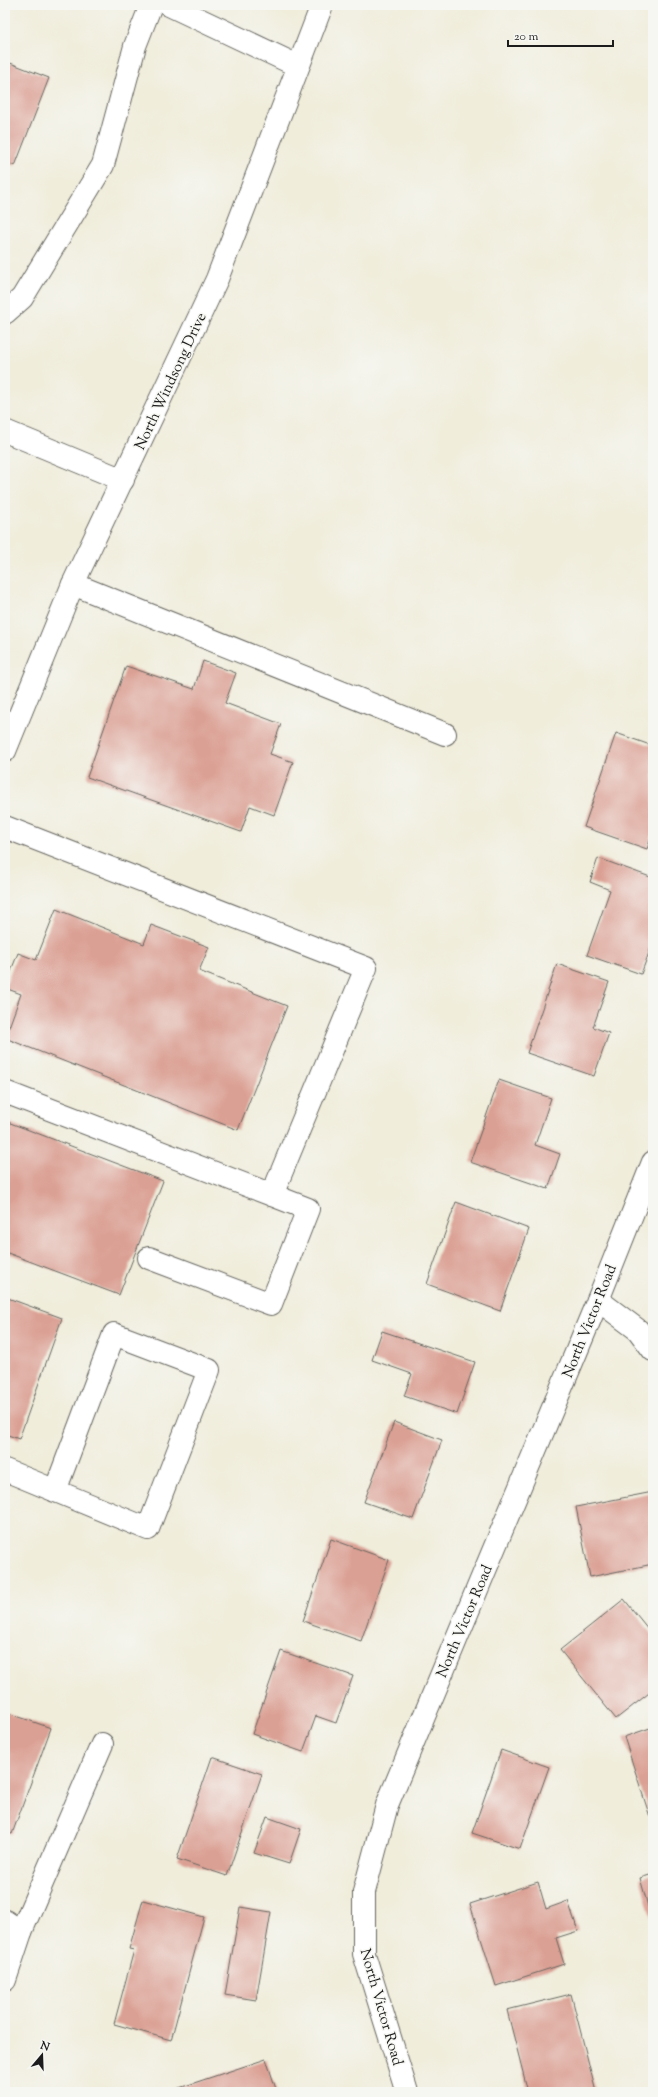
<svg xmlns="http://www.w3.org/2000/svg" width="658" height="2097" font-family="'Sorts Mill Goudy',serif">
  <rect width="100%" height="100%" fill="#f6f6f2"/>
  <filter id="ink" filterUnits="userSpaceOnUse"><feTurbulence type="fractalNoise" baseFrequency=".025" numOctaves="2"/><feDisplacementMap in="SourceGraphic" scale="8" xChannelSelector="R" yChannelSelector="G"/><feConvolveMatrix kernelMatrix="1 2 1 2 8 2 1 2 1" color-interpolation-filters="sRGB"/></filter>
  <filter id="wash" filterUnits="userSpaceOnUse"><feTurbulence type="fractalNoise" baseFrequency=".012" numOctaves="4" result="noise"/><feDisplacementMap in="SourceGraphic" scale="16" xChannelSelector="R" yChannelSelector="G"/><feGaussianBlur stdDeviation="0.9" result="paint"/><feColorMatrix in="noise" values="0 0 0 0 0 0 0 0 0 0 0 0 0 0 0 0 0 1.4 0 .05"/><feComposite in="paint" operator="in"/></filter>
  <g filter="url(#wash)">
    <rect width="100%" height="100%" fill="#f0eddb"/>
    <g id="blocks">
      <g fill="#dba094">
        <path d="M5 61 49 78 15 166 5 162Z"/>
        <path d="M203 661 236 673 225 703 281 724 270 754 293 762 274 815 250 806 241 832 87 777 126 666 194 689Z"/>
        <path d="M616 733 653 746V832L647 849 584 827Z"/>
        <path d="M598 858 653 878V942L641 974 587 955 610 890 590 882Z"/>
        <path d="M56 909 144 944 151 925 209 947 199 971 287 1006 238 1130 5 1038 21 994 5 988V986L18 953 36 960Z"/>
        <path d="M557 964 609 982 593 1027 609 1033 594 1076 527 1053Z"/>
        <path d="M499 1080 551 1098 535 1145 560 1154 548 1189 470 1162Z"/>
        <path d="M5 1121 163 1181 119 1295 5 1252Z"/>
        <path d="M456 1202 529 1229 500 1311 427 1284Z"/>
        <path d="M5 1297 62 1318 19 1439 5 1434Z"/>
        <path d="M382 1331 475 1362 457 1414 404 1396 412 1374 372 1360Z"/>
        <path d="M394 1422 442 1440 413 1519 364 1502Z"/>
        <path d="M653 1492V1564L590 1577 576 1507Z"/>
        <path d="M331 1539 389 1560 361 1641 303 1621Z"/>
        <path d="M624 1599 653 1635V1690L616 1719 560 1650Z"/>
        <path d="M281 1651 353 1676 336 1723 316 1716 303 1752 252 1734Z"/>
        <path d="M5 1712 51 1728 12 1834 5 1832Z"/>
        <path d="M653 1727V1816L650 1817 624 1737Z"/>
        <path d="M501 1750 549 1767 520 1849 472 1833Z"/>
        <path d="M212 1757 262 1774 227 1876 177 1859Z"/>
        <path d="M267 1817 301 1829 289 1864 254 1853Z"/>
        <path d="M653 1874V1924L640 1878Z"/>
        <path d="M538 1882 546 1909 568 1901 578 1931 556 1938 564 1964 496 1986 470 1904Z"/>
        <path d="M143 1900 204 1917 171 2040 114 2024 134 1950 129 1949Z"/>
        <path d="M240 1907 271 1912 256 2000 225 1995Z"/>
        <path d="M571 1994 596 2092H528L507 2010Z"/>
        <path d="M266 2059 277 2092H167Z"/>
      </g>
    </g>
  </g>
  <g filter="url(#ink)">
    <use href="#blocks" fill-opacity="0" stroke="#66655f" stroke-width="1"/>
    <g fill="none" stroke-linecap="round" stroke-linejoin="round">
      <defs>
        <g id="minor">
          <path d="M169 5 298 66"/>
          <path d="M5 313 22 298 103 165 135 46 151 5"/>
          <path d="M5 431 123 480"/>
          <path d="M73 584 445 734"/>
          <path d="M5 751 73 584 217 279 322 5"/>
          <path d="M5 827 366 968 272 1195 5 1092"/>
          <path d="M149 1258 271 1304 308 1209 272 1195"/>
          <path d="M598 1300 638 1330 653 1350"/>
          <path d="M5 1470 148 1529 209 1370 114 1334 55 1491"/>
          <path d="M5 1921 21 1932 5 1980"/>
          <path d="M21 1932 102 1744"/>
          <path d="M407 2092 364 1954V1892L387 1805 598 1300 653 1162"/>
        </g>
      </defs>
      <use href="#minor" stroke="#66655f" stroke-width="24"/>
      <use href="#minor" stroke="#fff" stroke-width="22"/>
    </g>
  </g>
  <g text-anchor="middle" stroke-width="3" stroke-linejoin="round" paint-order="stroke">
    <g font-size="15" fill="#1c1c1c" stroke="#f6f6f2">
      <text transform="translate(170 381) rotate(-65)" y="5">North Windsong Drive</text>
      <text transform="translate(589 1321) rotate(-68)" y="5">North Victor Road</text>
      <text transform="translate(464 1621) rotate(-67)" y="5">North Victor Road</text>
      <text transform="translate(382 2007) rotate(74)" y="5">North Victor Road</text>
    </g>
  </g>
  <rect width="658" height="2097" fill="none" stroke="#f6f6f2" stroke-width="20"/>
  <g transform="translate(42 2055) rotate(19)" stroke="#f6f6f2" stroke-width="3" paint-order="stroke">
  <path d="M0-3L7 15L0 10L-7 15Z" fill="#1c1c1c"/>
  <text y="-6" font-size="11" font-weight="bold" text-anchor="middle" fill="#1c1c1c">N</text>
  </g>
  <path d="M508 40v6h105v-6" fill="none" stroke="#1c1c1c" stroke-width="2"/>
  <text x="514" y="40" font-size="12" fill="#1c1c1c" stroke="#f6f6f2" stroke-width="3" paint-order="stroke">20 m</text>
</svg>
